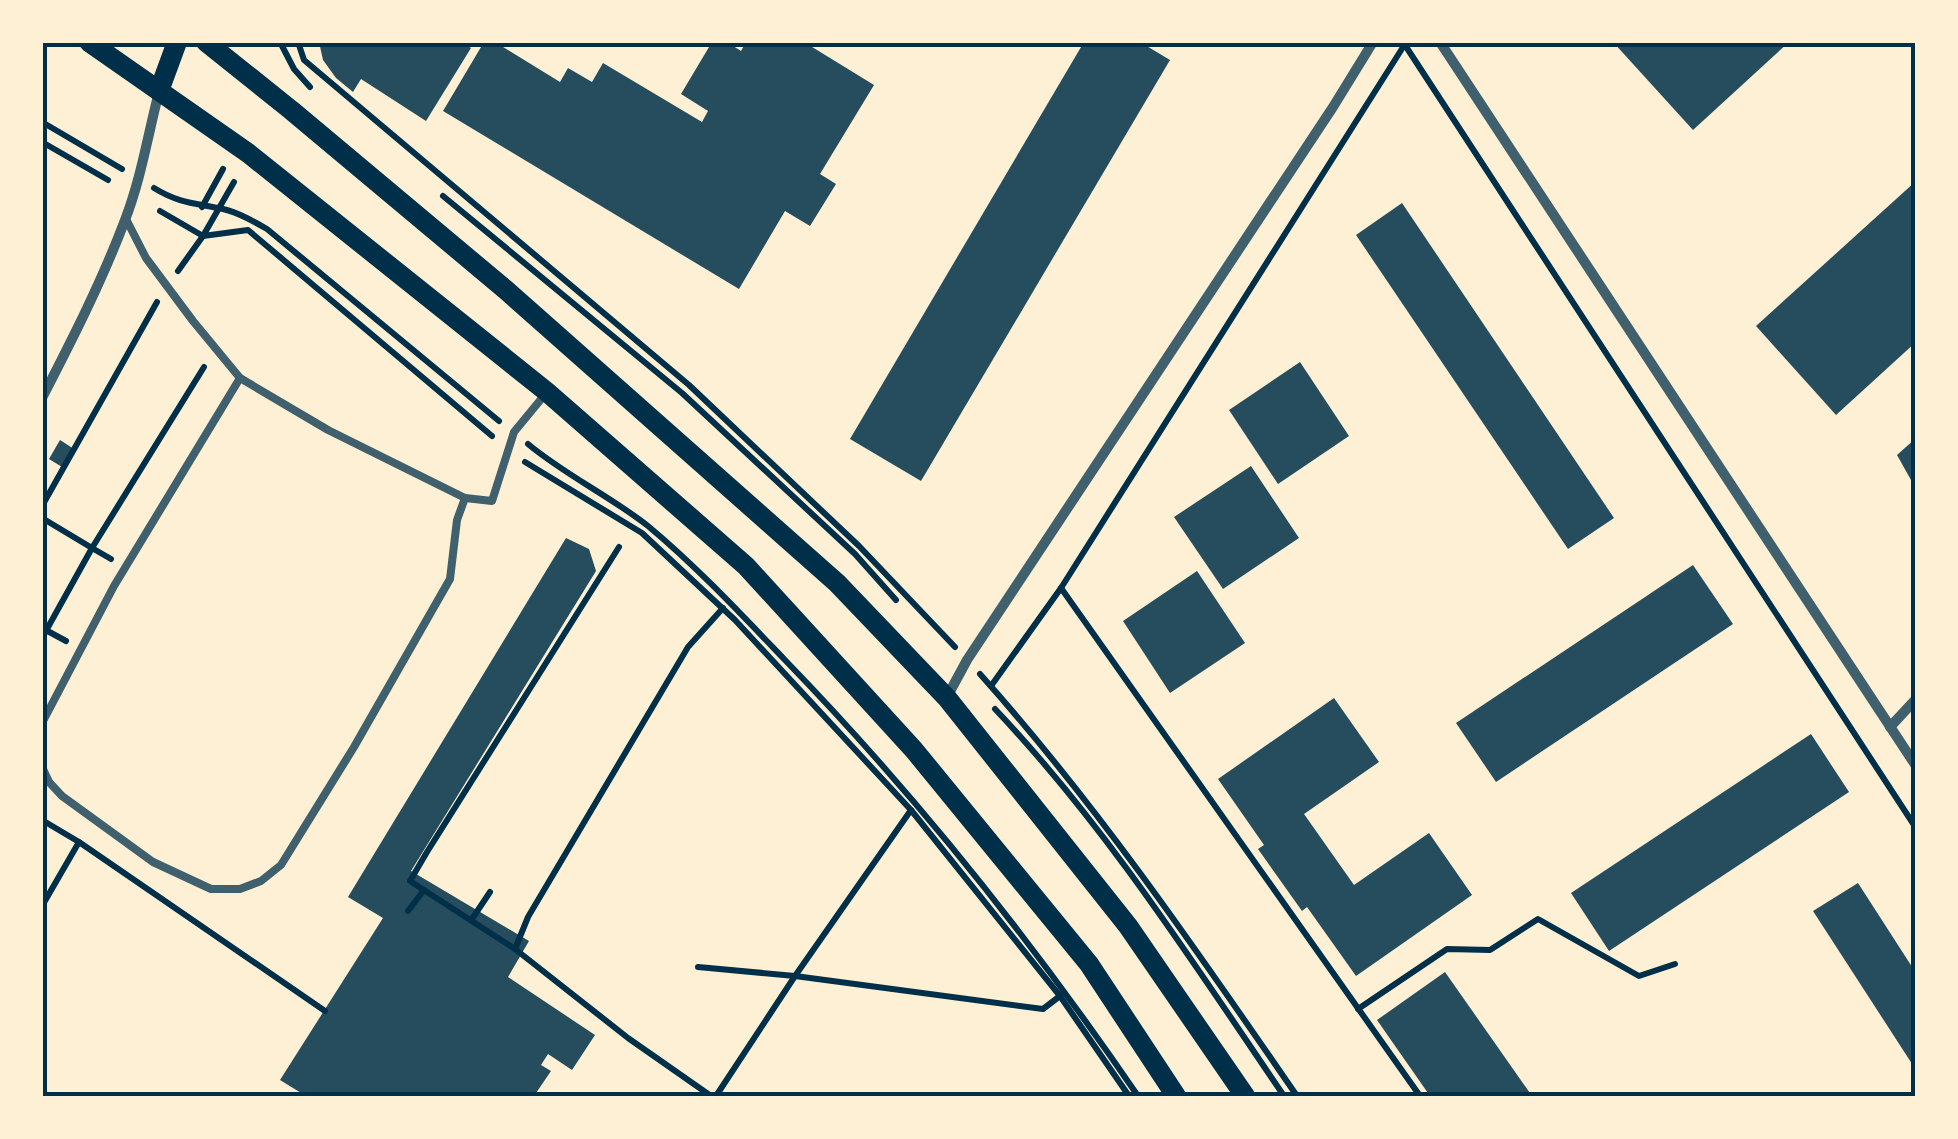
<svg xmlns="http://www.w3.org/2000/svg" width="1958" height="1139" font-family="'PT Sans',sans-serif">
  <rect width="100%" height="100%" fill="#fdf0d5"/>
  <g fill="#264d5e">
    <path d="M319 42H462L471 48 426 121 361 79 353 92 336 78 323 60Z"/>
    <path d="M484 42H495L560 82 568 68 592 82 603 63 702 122 708 111 681 94 712 42H727L741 51 746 42H804L874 85 820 174 836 184 810 226 785 211 739 289 443 111Z"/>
    <path d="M1084 42H1140L1170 60 921 481 850 439Z"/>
    <path d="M1613 42H1789L1693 130Z"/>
    <path d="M1916 181V342L1836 415 1756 326Z"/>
    <path d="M1402 203 1614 518 1568 549 1356 235Z"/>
    <path d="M1300 362 1349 436 1278 484 1229 410Z"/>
    <path d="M1916 438V489L1897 455Z"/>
    <path d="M60 440 74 449 62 467 49 459Z"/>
    <path d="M1251 466 1299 538 1223 589 1174 517Z"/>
    <path d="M566 538 589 549 596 571 411 871 529 941 508 977 595 1035 572 1070 548 1054 541 1065 551 1071 534 1096H306L280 1080 383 918 348 897Z"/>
    <path d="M1693 565 1733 624 1496 782 1456 723Z"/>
    <path d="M1197 571 1245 643 1170 693 1123 621Z"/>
    <path d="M1334 698 1379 762 1304 814 1354 885 1429 833 1472 895 1356 976 1307 907 1302 911 1258 849 1264 845 1218 779Z"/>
    <path d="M1811 734 1849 792 1609 951 1571 893Z"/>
    <path d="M1858 883 1916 973V1070L1813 911Z"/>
    <path d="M1445 972 1532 1096H1430L1377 1020Z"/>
  </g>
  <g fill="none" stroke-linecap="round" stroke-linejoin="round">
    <g stroke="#003049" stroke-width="6">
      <path d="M280 42 294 69 310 87"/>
      <path d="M298 42 304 60 689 385 859 546 955 647"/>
      <path d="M1403 42 1916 828"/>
      <path d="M42 122 122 169"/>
      <path d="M42 142 108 180"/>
      <path d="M154 188C180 204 196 203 223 209 239 213 253 221 267 229L499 421"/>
      <path d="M443 196 682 393 855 554 896 600"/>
      <path d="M202 207 223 169"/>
      <path d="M160 211 203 236 248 230 492 436"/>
      <path d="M178 271 203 236 234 182"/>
      <path d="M528 444C565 475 610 496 648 526 696 566 740 613 784 659 915 794 1032 941 1138 1096"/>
      <path d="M525 462 642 533 735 620 911 810 1060 996 1129 1096"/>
      <path d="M42 506 157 302"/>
      <path d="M42 518 92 548 204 367"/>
      <path d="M619 547 427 852 410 881 515 949 628 1038 711 1096"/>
      <path d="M1061 588 1420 1096"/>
      <path d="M42 628 66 641"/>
      <path d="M42 638 92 548 111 559"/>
      <path d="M980 674C1098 806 1197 951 1297 1096"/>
      <path d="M991 686 1061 588 1405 44"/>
      <path d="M995 709C1106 826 1194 964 1284 1096"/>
      <path d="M42 820 79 842 325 1011"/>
      <path d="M42 906 79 842"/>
      <path d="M408 911 424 890"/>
      <path d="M472 919 490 892"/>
      <path d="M515 949 528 917 688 647 723 608"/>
      <path d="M698 967 795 976 1043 1009 1060 996"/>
      <path d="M1358 1009 1447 949 1490 950 1538 919 1639 976 1675 964"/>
      <path d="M716 1096 795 976 911 810"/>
    </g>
    <g stroke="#3f606c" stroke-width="8">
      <path d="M126 219 146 258 193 321 240 378 328 430 465 498 492 501 514 432 547 392"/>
      <path d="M42 723 114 586 240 378"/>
      <path d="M42 767 49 782 62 796 153 862 211 889H240L261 881 281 865 354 747 450 579 457 520 465 498"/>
    </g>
    <g stroke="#3f606c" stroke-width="10">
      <path d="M1440 42 1916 766"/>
      <path d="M42 398C72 340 102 281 125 220 141 179 148 134 159 92"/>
      <path d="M947 697 967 660 1333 107 1373 42"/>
      <path d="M1890 727 1916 699"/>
    </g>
    <g stroke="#003049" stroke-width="20">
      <path d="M89 42 248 153 547 392 746 566 914 750 1089 964 1176 1096"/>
      <path d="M206 42 291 110 506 290 837 583 947 698 1128 926 1245 1096"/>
      <path d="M159 91 177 42"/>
    </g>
  </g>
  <rect width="1958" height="1139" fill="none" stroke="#fdf0d5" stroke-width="90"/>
  <rect x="45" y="45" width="1868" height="1049" fill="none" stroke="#003049" stroke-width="4"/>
</svg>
